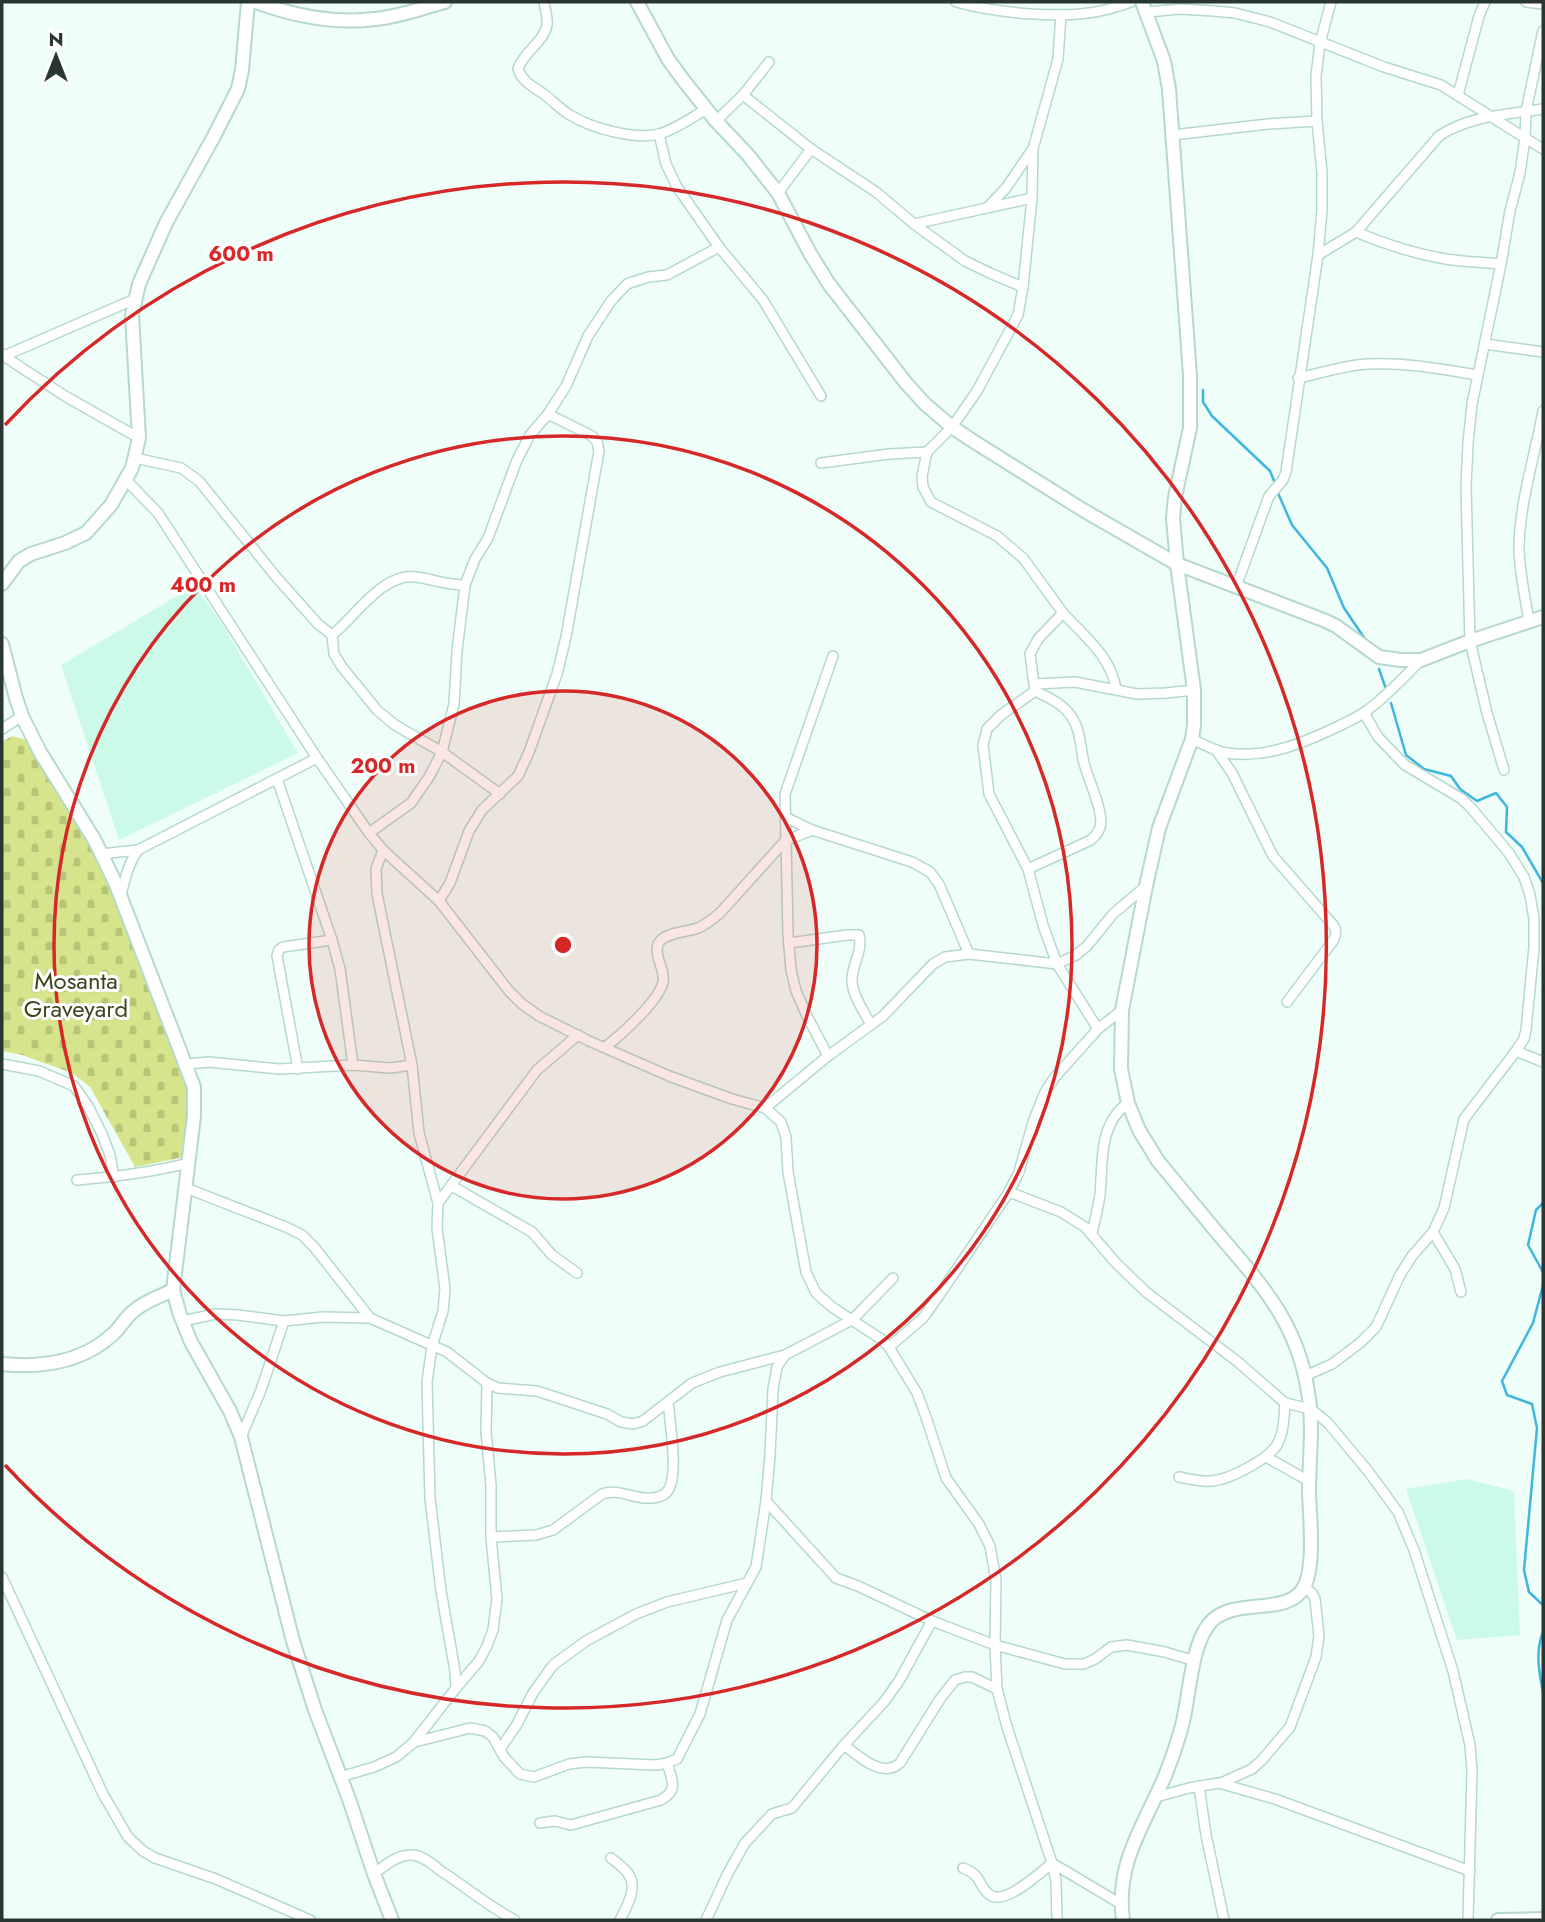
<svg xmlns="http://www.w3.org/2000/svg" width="1545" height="1922" font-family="Jost,sans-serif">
  <defs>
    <pattern id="cemetery-stones" width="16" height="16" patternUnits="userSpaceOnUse" patternTransform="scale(1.75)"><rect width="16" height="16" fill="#d6e58c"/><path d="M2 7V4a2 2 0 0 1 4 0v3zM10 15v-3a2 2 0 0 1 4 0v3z" fill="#b8c579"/></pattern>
  </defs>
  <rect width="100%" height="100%" fill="#effef8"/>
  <g fill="#ccfae9">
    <path d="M194 586 219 619 298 753 119 840 61 665Z"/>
    <path d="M1467 1479 1514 1491 1520 1635 1457 1640 1406 1489Z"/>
  </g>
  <path fill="url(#cemetery-stones)" d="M12 736 34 742 109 878 189 1084 184 1157 135 1167 90 1087 72 1073 22 1055 2 1051V742Z"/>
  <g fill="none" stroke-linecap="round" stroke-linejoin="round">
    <g stroke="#3eb6df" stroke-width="2.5">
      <path d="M1203 390V402L1212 416 1270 471 1275 483"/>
      <path d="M1278 493 1292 525 1327 568 1344 608 1367 642"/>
      <path d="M1379 669 1386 689"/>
      <path d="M1391 703 1406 755 1424 769 1451 776 1460 789 1477 801 1496 793 1507 807 1506 832 1522 847 1543 883"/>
      <path d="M1543 1203 1536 1210 1528 1245 1543 1272"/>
      <path d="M1543 1285 1533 1323 1502 1381 1507 1395 1532 1404 1537 1428 1524 1570 1529 1592 1543 1605"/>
      <path d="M1543 1632C1535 1651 1539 1672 1543 1692"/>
    </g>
    <defs>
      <g id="minor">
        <path d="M544 2C545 9 548 18 547 25 544 42 524 51 518 69 522 82 534 87 545 95 553 101 561 110 570 115 591 128 634 140 659 134 675 130 692 117 707 109"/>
        <path d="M956 2C996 13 1065 20 1105 10 1113 8 1122 5 1131 2"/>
        <path d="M1526 2 1543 4"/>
        <path d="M1147 12 1180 9 1214 11 1235 13 1270 22 1384 67 1441 85 1525 138 1520 173 1510 211 1501 264 1472 404 1468 443 1466 487 1470 641 1487 713 1504 770"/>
        <path d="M1061 15 1058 59 1033 149 1032 198 1023 287 1018 315 977 391 952 427 927 452 922 476 923 487 931 502 997 536 1023 558 1063 613 1038 639 1030 654 1035 691 1001 715 987 729 983 745 989 794 1028 869 1043 925 1057 964 1098 1029"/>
        <path d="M1543 31 1526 111 1525 138 1543 149"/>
        <path d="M743 95 811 149 876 192 914 224 1032 198"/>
        <path d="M1458 95 1479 16 1485 2"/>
        <path d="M716 121 743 95 769 62"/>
        <path d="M1317 121 1316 76 1320 43 1331 2"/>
        <path d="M659 134 666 164 677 187 719 247 763 300 821 396"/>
        <path d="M1173 135 1268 124 1317 121 1322 173V210L1318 255 1356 232 1439 136C1468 116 1509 114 1543 109"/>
        <path d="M778 193 811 149"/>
        <path d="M988 207 1006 188 1032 150"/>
        <path d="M914 224 965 261 992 274 1023 287"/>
        <path d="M1356 232C1385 244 1415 254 1446 259 1464 262 1483 262 1501 264"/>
        <path d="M1485 344 1543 352"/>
        <path d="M2 354 4 356 135 299"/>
        <path d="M2 355 65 396 139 438"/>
        <path d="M1298 378C1322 373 1345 365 1368 364 1405 362 1441 369 1477 375"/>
        <path d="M135 458 181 468 199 481 277 578 318 624 332 635C355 617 383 572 416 577 432 579 447 585 465 585"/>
        <path d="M821 463 889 454 927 452"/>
        <path d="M126 480 158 513 317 758 369 833 383 850 439 901 509 991 522 1004 539 1016 589 1041 669 1076 732 1099 765 1108 781 1122 786 1137 788 1172 806 1272 816 1293 832 1307 881 1339 889 1347 917 1393 926 1417 946 1478 979 1524 990 1546 996 1580 995 1645 997 1689 1007 1727 1052 1863 1121 1904"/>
        <path d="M1236 587 1269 496 1283 480 1286 472 1318 255"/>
        <path d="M1063 613C1084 636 1111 656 1116 689"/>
        <path d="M1529 621C1525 596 1519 571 1519 546 1520 501 1535 455 1543 411"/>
        <path d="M332 635 334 654 342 667 377 710 395 725 442 752 500 794"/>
        <path d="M1035 684 1075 682 1137 694 1166 693 1194 690"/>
        <path d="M1364 713 1378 737 1405 765 1462 799 1472 809 1509 853 1524 877 1530 895 1534 919V947L1526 1030 1524 1039 1516 1051"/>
        <path d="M2 729 22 716"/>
        <path d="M1192 739C1203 744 1214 751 1227 753 1267 759 1306 742 1341 725 1349 721 1358 717 1365 712 1386 697 1403 678 1421 660"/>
        <path d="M1216 750 1232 773 1273 856 1334 926C1337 932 1336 936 1333 941L1287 1002"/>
        <path d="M277 779 332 940 340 969 353 1065"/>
        <path d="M785 817 812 830 912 862 930 872 939 884 969 954"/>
        <path d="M369 833 411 803 429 777 442 752 454 704 457 651 465 585 475 559 488 538 517 460 530 435 548 414 566 386 588 336 611 301 627 284 648 277 667 275 719 247"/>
        <path d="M383 850 376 869 377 894 412 1065 419 1133 438 1203"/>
        <path d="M101 854 138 850"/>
        <path d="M1028 869 1091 840C1097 835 1101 829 1101 821 1100 802 1089 782 1084 763 1080 747 1081 730 1071 716 1063 704 1048 697 1035 691"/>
        <path d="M121 895C125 879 128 864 138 850L317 758"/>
        <path d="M439 901 450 883 469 831 482 810 518 776 529 752 557 674 566 637 599 451 597 442 592 436 548 414"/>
        <path d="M789 943 847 935H859C863 949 853 964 852 978 851 994 864 1011 871 1025"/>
        <path d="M605 1047C621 1035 659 1001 663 982 666 969 650 951 661 940 669 932 687 932 698 928 707 924 713 919 720 913L785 841 812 830"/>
        <path d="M828 1056 807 1016 796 991 791 970 788 934 785 794 833 656"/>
        <path d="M2 1064 39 1071 74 1086 88 1106 102 1134 110 1155 114 1177"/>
        <path d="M186 1064 209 1062 279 1069 353 1065 390 1068 412 1065"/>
        <path d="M298 1069 277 956 279 950 283 947 332 940"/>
        <path d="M765 1108 828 1056 883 1016 933 964 945 957 969 954 1057 964 1076 955 1087 946 1113 914 1146 886"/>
        <path d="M77 1180C115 1177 152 1172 189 1163"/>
        <path d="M452 1186 532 1232 552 1255 577 1273"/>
        <path d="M186 1188 286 1227 302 1235 314 1247 370 1318"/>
        <path d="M1009 1192 1061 1212 1085 1227 1116 1263 1146 1292 1238 1362 1285 1403 1311 1409 1328 1423 1368 1471 1398 1512 1414 1550 1453 1671 1470 1745 1472 1771 1468 1920"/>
        <path d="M1433 1232 1455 1269 1461 1292"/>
        <path d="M1092 1233C1095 1220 1098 1208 1100 1195 1103 1163 1098 1124 1128 1103"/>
        <path d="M182 1321 216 1314 238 1315 284 1321 323 1317 370 1318 447 1352 487 1383 498 1388 537 1391 607 1414 621 1422 633 1424 643 1421 692 1383 720 1372 785 1355"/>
        <path d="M889 1347 923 1318 938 1297 1009 1192 1019 1172 1033 1122 1045 1092 1055 1077 1098 1029 1122 1010"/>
        <path d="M1305 1376 1332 1364 1360 1343 1376 1327 1400 1275 1412 1256 1433 1232 1444 1208 1464 1119 1516 1051 1543 1062"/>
        <path d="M241 1437 261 1390 284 1321"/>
        <path d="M1266 1457 1309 1481"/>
        <path d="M1179 1477C1189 1479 1201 1482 1211 1481 1229 1480 1267 1460 1277 1445 1284 1433 1284 1416 1285 1403"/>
        <path d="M766 1501 836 1578 858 1586 932 1621 995 1645 1065 1664H1084L1095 1659 1111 1647 1127 1645 1165 1652 1195 1661"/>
        <path d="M491 1537 536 1535 553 1530 602 1494C618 1488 633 1499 650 1498 657 1498 665 1496 669 1489 678 1473 670 1422 668 1402"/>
        <path d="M2 1577 103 1794 128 1837 143 1851 155 1858 216 1879 310 1920"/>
        <path d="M932 1621 899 1681 884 1702 844 1745C859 1756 882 1779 900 1763L940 1699 955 1680 965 1677H972L997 1689"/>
        <path d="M456 1688 479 1661 487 1646 493 1630 497 1599 491 1537V1485L486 1432 487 1383"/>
        <path d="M415 1742 470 1728 485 1731 493 1737 504 1757 520 1774 534 1777 569 1764 586 1762 656 1765 667 1763 677 1759 700 1714 727 1620 756 1567 766 1501 770 1455 773 1389 777 1367 785 1355 852 1320 893 1278"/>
        <path d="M500 1749 516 1726 533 1693 553 1665 586 1641 636 1614 667 1602 747 1583"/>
        <path d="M340 1777 374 1767 396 1757 413 1743 456 1688 455 1671 441 1591 430 1498 427 1382 432 1346 443 1311 445 1289 437 1228 438 1203 537 1070 578 1035"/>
        <path d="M1221 1783 1252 1769 1262 1760 1290 1727 1316 1657 1319 1636 1315 1599 1312 1593 1304 1587"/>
        <path d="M1199 1786 1206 1835 1224 1920"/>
        <path d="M1156 1797 1189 1788 1219 1783 1275 1799 1470 1871"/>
        <path d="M540 1823 555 1821 571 1825 661 1800C679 1790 672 1780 667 1763"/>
        <path d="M611 1858C617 1863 625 1868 629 1875 638 1888 626 1908 620 1920"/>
        <path d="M963 1868C984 1876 977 1886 990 1895 1005 1906 1041 1872 1052 1863L1056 1880 1057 1920"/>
        <path d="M374 1874C385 1865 398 1854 413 1855 424 1856 433 1865 441 1871 466 1887 489 1907 515 1920"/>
        <path d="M706 1920 728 1873 745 1843 772 1814 792 1808 844 1745"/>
      </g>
      <g id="tertiary">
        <path d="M256 2C294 16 334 24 375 19 399 17 422 8 445 2"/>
        <path d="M637 2 668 59 684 81 716 121 748 155 778 193 811 255 829 284 906 383 925 404 952 427 973 441 1083 510 1177 564 1326 621 1336 626 1379 657 1401 660H1421L1470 641 1543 617"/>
        <path d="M2 584 19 561 31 554 65 543 86 533 111 505 132 468 139 438 132 315 139 284 166 223 213 138 238 89 242 70 248 2"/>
        <path d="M2 644 16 698 22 716 40 752 94 839 115 882 194 1087V1116L173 1290 180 1315 191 1342 230 1411 241 1437 293 1641 315 1710 349 1799 374 1874 392 1920"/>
        <path d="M2 1364C42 1368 82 1363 113 1334 121 1327 126 1316 135 1310 145 1301 161 1296 173 1290"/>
        <path d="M1123 1920C1115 1863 1144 1826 1165 1776 1172 1758 1179 1739 1183 1721 1190 1692 1191 1647 1209 1624 1232 1595 1288 1618 1304 1587 1315 1567 1310 1517 1309 1493 1309 1459 1314 1425 1308 1392 1297 1321 1260 1283 1215 1230 1196 1207 1177 1184 1158 1161L1139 1130 1128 1103 1121 1069 1122 1010 1146 886 1159 828 1192 739 1194 725V690L1177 564 1173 518 1175 497 1190 428V375L1169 89 1164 61 1142 2"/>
        <path d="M1498 1920 1543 1919"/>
      </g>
    </defs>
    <use href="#minor" stroke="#b5d9cc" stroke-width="12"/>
    <use href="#tertiary" stroke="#b5d9cc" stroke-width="16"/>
    <use href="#minor" stroke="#fff" stroke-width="9"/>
    <use href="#tertiary" stroke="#fff" stroke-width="12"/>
  </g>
  <circle cx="563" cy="945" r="254" fill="#d62828" fill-opacity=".12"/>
  <g fill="none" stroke="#d62828" stroke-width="3.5">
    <circle cx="563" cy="945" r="254"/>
    <circle cx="563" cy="945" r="509"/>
    <path d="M5 425A763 763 0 1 1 5 1465"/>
  </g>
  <g text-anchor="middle" stroke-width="6" stroke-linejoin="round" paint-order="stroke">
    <g font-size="24" fill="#3d431c" stroke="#fff">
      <text x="76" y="989">Mosanta<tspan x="76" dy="28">Graveyard</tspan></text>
    </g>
  </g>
  <circle cx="563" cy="945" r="10" fill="#d62828" stroke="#fff" stroke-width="3.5"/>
  <g font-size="21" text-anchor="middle" font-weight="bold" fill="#d62828" stroke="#fff" stroke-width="6" stroke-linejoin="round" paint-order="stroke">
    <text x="241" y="261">600 m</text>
    <text x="203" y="592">400 m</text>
    <text x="383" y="773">200 m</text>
  </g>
  <rect width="1545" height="1922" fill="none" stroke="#283732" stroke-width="7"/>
  <g transform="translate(56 56)" stroke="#ffffff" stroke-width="5" paint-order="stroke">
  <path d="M0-5L12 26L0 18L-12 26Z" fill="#283732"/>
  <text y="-10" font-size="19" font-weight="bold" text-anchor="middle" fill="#283732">N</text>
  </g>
</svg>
